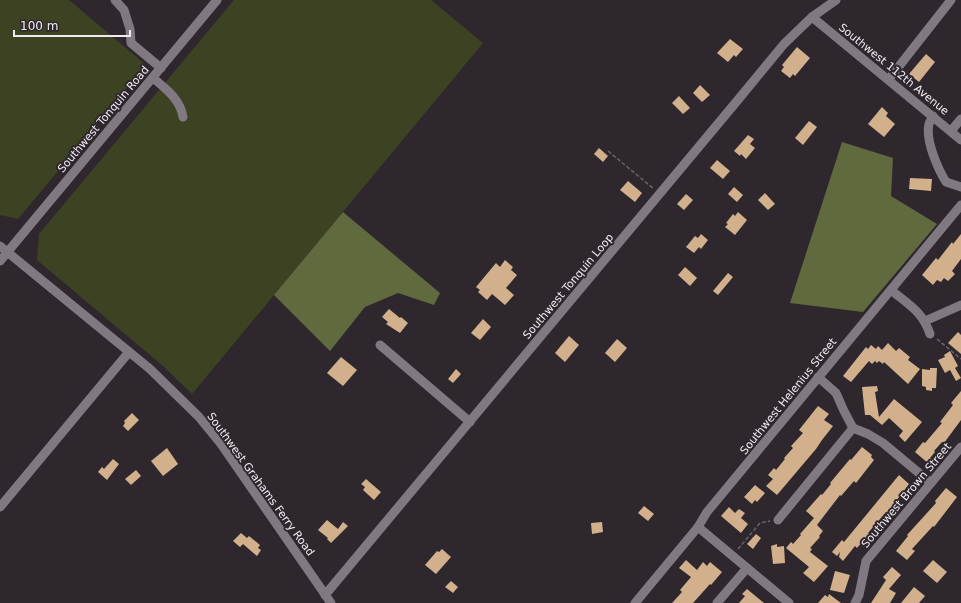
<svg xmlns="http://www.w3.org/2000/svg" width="961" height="603" font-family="'DejaVu Sans',sans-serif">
  <rect width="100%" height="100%" fill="#2e282e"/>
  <g fill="#3d4322">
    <path d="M0 0H69L146 65 18 219 0 215Z"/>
    <path d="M234 0H431L483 43 192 394 162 365 37 260 39 234Z"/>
  </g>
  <g fill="#61693f">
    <path d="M842 142 893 158 891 196 937 224 863 312 790 303Z"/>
    <path d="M343 212 440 293 434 305 398 293 365 307 330 351 274 295Z"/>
  </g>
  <g fill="#d1b08b">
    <path d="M730 39 743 49 736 57 734 55 728 62 717 53Z"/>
    <path d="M797 47 810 58 795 76 793 74 790 78 781 71 784 67 782 65Z"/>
    <path d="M926 54 935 62 919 82 909 74Z"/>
    <path d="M700 85 710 95 702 102 693 93Z"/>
    <path d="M679 96 690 108 683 114 672 103Z"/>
    <path d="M882 107 888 113 886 116 895 124 884 137 868 124Z"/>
    <path d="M809 121 817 127 803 145 795 138Z"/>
    <path d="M748 135 754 139 750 144 755 148 746 159 741 154 740 156 734 151Z"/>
    <path d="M599 148 608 156 603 162 594 154Z"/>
    <path d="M717 160 730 171 723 179 710 168Z"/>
    <path d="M910 178 932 179 931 191 909 189Z"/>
    <path d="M628 181 642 193 635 202 620 190Z"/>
    <path d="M734 187 743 195 737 202 728 194Z"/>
    <path d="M765 193 775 204 768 210 758 200Z"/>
    <path d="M686 194 693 200 684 210 677 204Z"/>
    <path d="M738 212 747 220 735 235 725 227 728 224 726 223 733 214 735 216Z"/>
    <path d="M701 234 708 240 701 249 699 247 694 253 686 247 695 236 698 238Z"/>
    <path d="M961 234V259L952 271 955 274 948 281 944 278 941 282 937 280 933 285 922 275 936 258 938 260 952 242 953 244Z"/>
    <path d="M505 260 513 267 511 270 517 275 506 288 514 295 505 305 492 294 487 300 478 292 480 290 476 287 496 263 500 267Z"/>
    <path d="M685 267 697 278 690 286 678 275Z"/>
    <path d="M728 273 733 277 718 295 713 291Z"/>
    <path d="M389 309 400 318 401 317 408 323 400 333 386 324 388 322 382 317Z"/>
    <path d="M483 319 491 327 480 340 471 333Z"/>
    <path d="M958 332 961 335V354L948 343Z"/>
    <path d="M569 336 579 345 565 362 555 353Z"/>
    <path d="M617 339 627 348 615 362 605 353Z"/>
    <path d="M888 343 896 351 899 348 910 357 908 360 920 369 908 384 884 362 883 364 879 361 877 363 875 361 872 364 869 361 851 382 843 376 866 347 868 349 871 345 876 349 878 346 882 350Z"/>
    <path d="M950 351 958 366 955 368 961 378 956 381 950 370 945 373 938 360 945 357 944 355Z"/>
    <path d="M341 357 357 370 343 386 327 373Z"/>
    <path d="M930 368H937L936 388H932V391L926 390V387L922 386V369L930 370Z"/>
    <path d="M456 369 461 374 453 383 448 379Z"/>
    <path d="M877 386 878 391 875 392 879 417 894 399 922 422 905 442 899 436 903 431 889 418 882 425 870 415H865L862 387Z"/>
    <path d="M961 391V420L944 443 942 442 934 451 935 452 930 458 933 460 929 464 915 452 923 442 925 443 942 423 940 422 953 405 951 403Z"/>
    <path d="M818 406 829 414 824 420 833 426 822 440 816 449 777 495 766 486 773 479 768 475 774 468 776 470 785 459 784 458 793 448 791 446 803 433 799 430Z"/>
    <path d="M132 413 139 420 128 431 123 426 125 423 124 421Z"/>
    <path d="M862 447 872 455 871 457 874 460 856 483 854 481 841 496 840 495 817 525 823 531 819 536 820 537 810 548 812 549 810 552 828 566 814 582 803 573 809 567 786 548 791 542 793 544 801 535 800 534 814 518 806 511 821 494 822 495 831 484 830 483 850 459 851 460Z"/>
    <path d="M167 448 178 464 163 476 151 461Z"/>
    <path d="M113 459 119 464 107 480 98 472 102 467 104 469Z"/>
    <path d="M136 470 141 476 131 485 125 479Z"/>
    <path d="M899 475 909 484 887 513 886 512 868 533 869 534 857 548 855 546 843 561 839 557 840 552 837 556 832 552 842 540 844 542Z"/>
    <path d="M366 479 381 492 374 500 363 490 365 487 361 484Z"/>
    <path d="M755 485 765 493 757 502 755 500 752 504 744 497Z"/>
    <path d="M946 488 957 497 934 527 933 526 912 549 915 551 907 560 896 551 908 536 907 535 936 503 935 501Z"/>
    <path d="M644 506 654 514 648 521 638 513Z"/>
    <path d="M729 507 735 513 739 509 745 513 741 518 748 524 741 533 721 516Z"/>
    <path d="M327 520 338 529 343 522 348 526 331 543 327 539 328 538 318 530Z"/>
    <path d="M602 522 603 532 592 534 591 523Z"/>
    <path d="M241 533 247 538 249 536 260 545 258 548 261 550 257 556 243 544 240 547 233 541Z"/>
    <path d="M756 534 761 538 753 549 747 544Z"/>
    <path d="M777 544V547L784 546 785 563 773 564 771 546Z"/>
    <path d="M442 549 451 557 436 574 425 565 437 551 439 552Z"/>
    <path d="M686 560 697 570 703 562 707 566 710 562 722 572 711 585 710 584 693 603H672L682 592 680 590 691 577 679 568Z"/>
    <path d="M933 560 947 572 937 583 923 571Z"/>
    <path d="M892 567 901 575 889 589 896 593 890 603H871L886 580 883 577Z"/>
    <path d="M835 571 850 575 844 593 830 590Z"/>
    <path d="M451 581 458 587 453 593 445 587Z"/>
    <path d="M914 587 925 596 919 603H901Z"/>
    <path d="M747 589 764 603H739L745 596 742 594Z"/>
    <path d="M829 594 841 603H818L825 595 828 597Z"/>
  </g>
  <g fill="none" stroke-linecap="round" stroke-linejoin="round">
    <g stroke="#686368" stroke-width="1.5" stroke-dasharray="4 2" stroke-linecap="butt">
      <path d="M608 151 654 189"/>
      <path d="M937 339 961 359"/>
      <path d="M738 549 760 523 770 521"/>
    </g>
    <g stroke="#817981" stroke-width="9">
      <path d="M115 0 124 10 130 29 131 43 161 68"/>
      <path d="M812 17 961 140"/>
      <path d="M153 78C166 89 180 99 183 117"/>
      <path d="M889 79 951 0"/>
      <path d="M933 116C932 119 929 122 929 124 925 140 938 169 946 182L961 187"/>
      <path d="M951 131 961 119"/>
      <path d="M0 246 150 369 199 417 221 444 331 603"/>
      <path d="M0 261 217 0"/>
      <path d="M891 290C909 305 922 311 930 334"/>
      <path d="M925 321 961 305"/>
      <path d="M380 345 470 422"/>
      <path d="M818 377 836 393 844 411 853 428 868 434 883 443 931 483"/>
      <path d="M0 507 129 352"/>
      <path d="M778 520 853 428"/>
      <path d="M698 527 789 603"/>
      <path d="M325 595 737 101 784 44 812 17 836 0"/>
      <path d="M635 603 698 527 707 512 961 205"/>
      <path d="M717 603 747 568"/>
      <path d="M855 603 859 595 866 561 961 447"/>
    </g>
  </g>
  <g text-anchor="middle" stroke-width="4" stroke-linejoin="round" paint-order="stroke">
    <g font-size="11" fill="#f0ecf0" stroke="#2e282e">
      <text transform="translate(894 69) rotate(39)" y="4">Southwest 112th Avenue</text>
      <text transform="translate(103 119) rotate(-50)" y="4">Southwest Tonquin Road</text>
      <text transform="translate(568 286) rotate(-50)" y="4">Southwest Tonquin Loop</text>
      <text transform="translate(788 396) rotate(-51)" y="4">Southwest Helenius Street</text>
      <text transform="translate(261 484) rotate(54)" y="4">Southwest Grahams Ferry Road</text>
      <text transform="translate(906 495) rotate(-50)" y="4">Southwest Brown Street</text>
    </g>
  </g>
  <path d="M14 30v6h116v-6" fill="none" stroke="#f0ecf0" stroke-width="2"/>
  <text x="20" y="30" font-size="12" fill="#f0ecf0" stroke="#2e282e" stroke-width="3" paint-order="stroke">100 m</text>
</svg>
